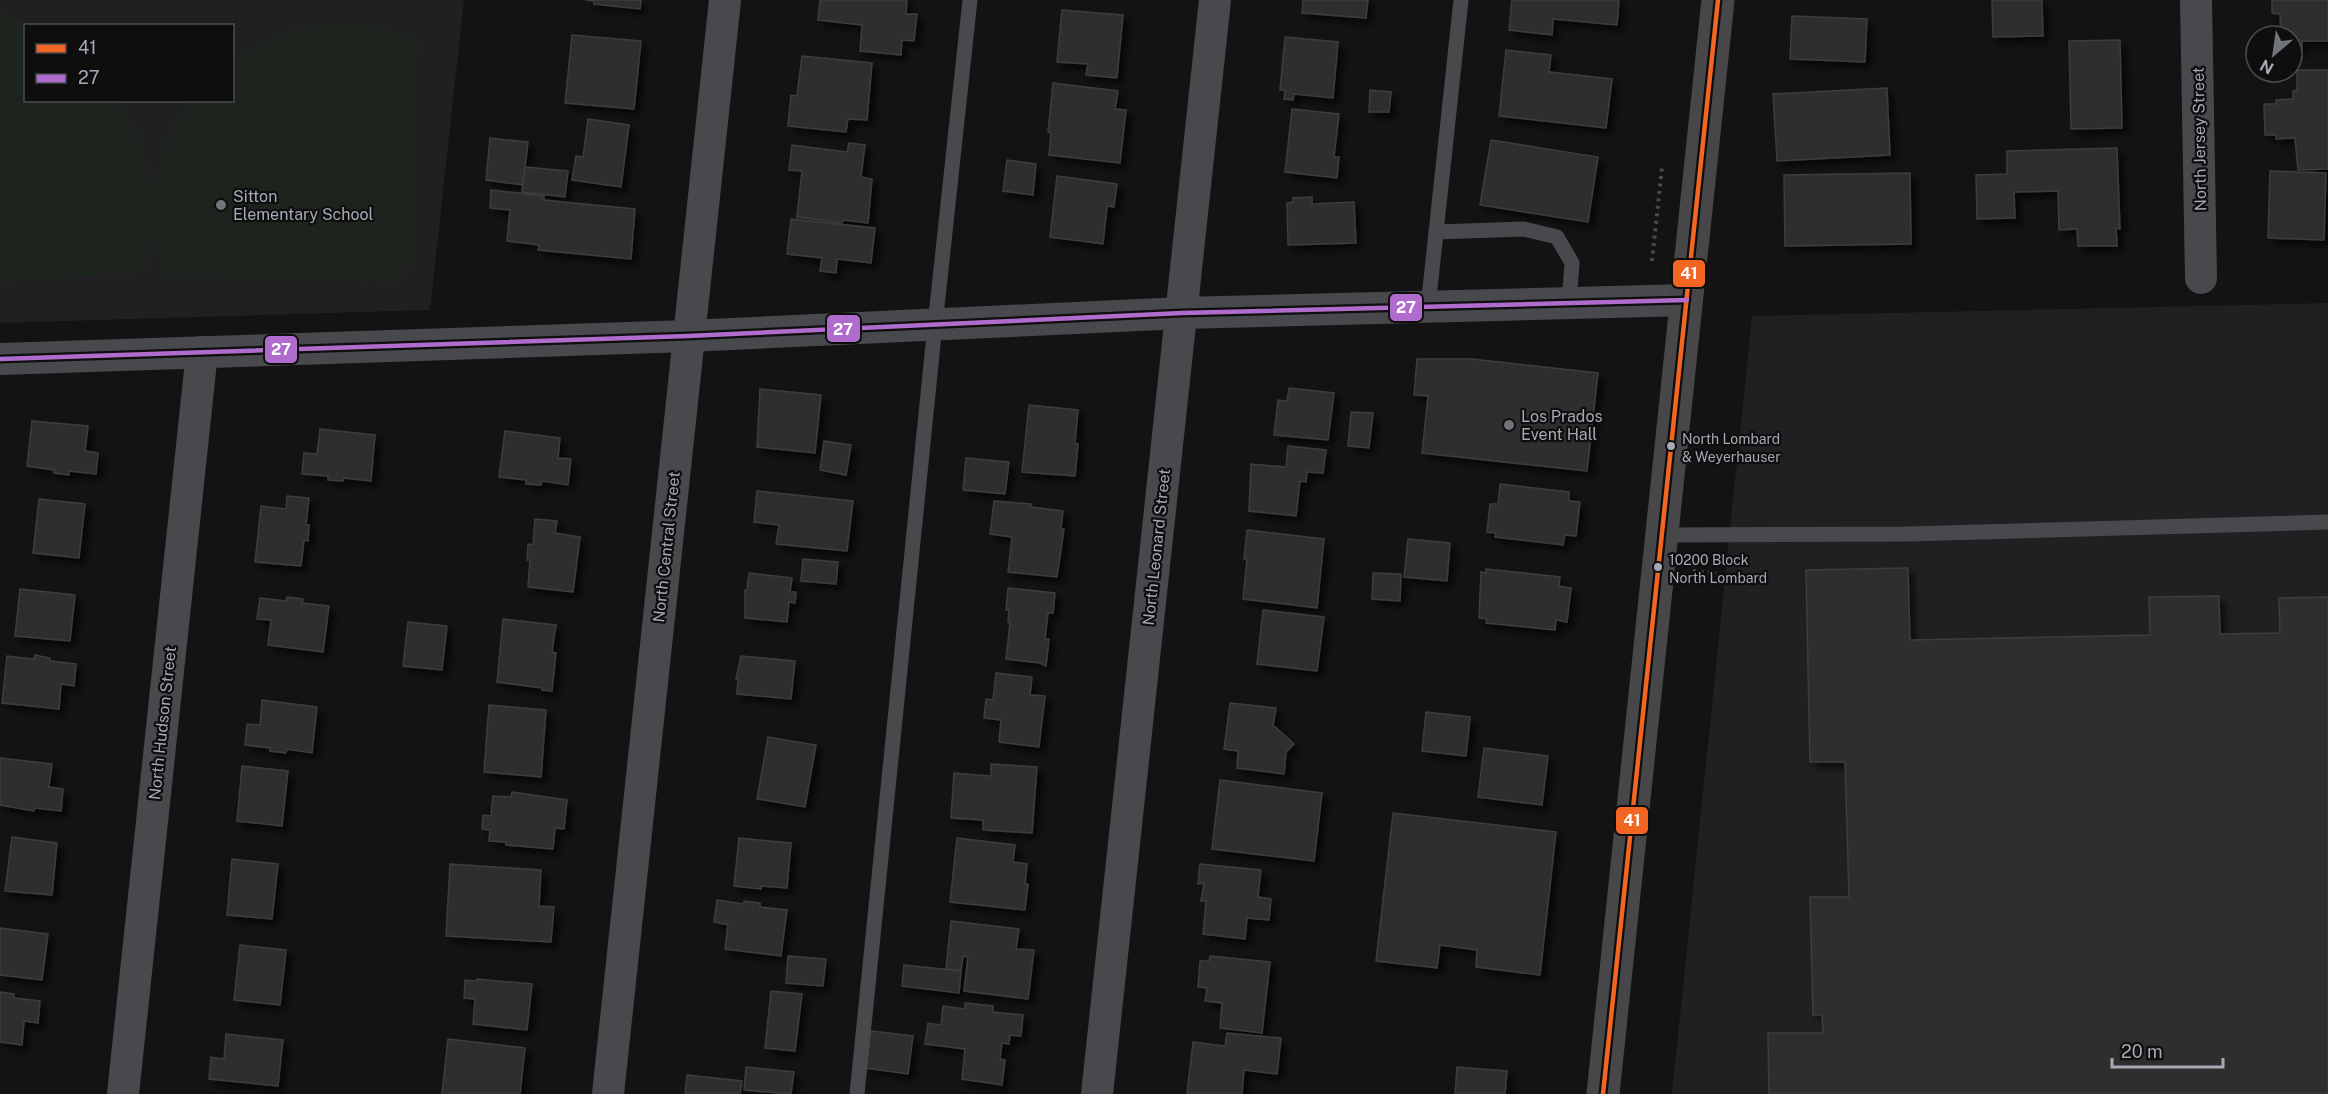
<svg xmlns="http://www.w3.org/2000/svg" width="2328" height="1094" font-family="'Public Sans',sans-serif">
  <defs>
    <filter id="shadow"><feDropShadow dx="5.5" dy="5.5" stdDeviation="3" flood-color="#0009"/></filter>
  </defs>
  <rect width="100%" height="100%" fill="#131314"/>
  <g fill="#202022" fill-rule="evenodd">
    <path d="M0 0H464L430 310 0 323ZM26 26H232V100H26Z"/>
    <path d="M2328 303V1094H1672L1752 316Z"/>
  </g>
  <path fill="#1d241e" d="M0 14 33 25 26 26V100L117 101 137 132 154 197 161 153 188 101 232 100 233 58 236 55 293 29 355 23 417 38 413 260 392 281 163 277 152 224 148 272 0 282Z"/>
  <g fill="#2e2e2f" stroke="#3c3d40" stroke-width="1.5" filter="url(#shadow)">
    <path d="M586 0H641L640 9 594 4V1Z"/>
    <path d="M820 0H907L906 14H917L914 41 902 40 901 55 860 51 862 25 818 20Z"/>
    <path d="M1303 0H1368L1366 18 1302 13Z"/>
    <path d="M1512 0H1619L1617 25 1553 19 1552 35 1509 30Z"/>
    <path d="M1992 0H2042L2043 36 1993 37Z"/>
    <path d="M2272 0H2328V41H2302V50L2292 49V36H2281L2280 14 2272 13Z"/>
    <path d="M1062 10 1123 15 1117 78 1086 75 1088 64 1057 62Z"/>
    <path d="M1792 16 1867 19 1865 62 1790 59Z"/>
    <path d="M572 35 641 41 634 109 565 103Z"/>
    <path d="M1285 37 1338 42 1333 98 1294 94 1293 100 1284 99 1285 90H1280Z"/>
    <path d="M2120 40 2122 128 2071 129 2069 41Z"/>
    <path d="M1506 50 1551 55 1549 72 1612 79 1606 128 1499 116Z"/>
    <path d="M802 56 872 63 867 120 848 119 846 132 788 126 791 95 797 96Z"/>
    <path d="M2297 70H2328V169L2298 170 2295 138 2276 139V135H2265L2264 104H2276V100L2293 99V91L2297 90Z"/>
    <path d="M1053 83 1118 91 1115 109 1126 110 1120 163 1049 155 1051 133 1048 132Z"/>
    <path d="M1887 88 1890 155 1777 161 1773 94Z"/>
    <path d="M1370 90 1391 92 1389 112H1369Z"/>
    <path d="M1292 109 1339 114 1334 157H1339L1337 178 1285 172Z"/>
    <path d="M588 119 629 125 621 187 572 180 576 156 583 157Z"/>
    <path d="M490 138 528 142 523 185 486 180Z"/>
    <path d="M1491 140 1598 157 1588 222 1480 205Z"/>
    <path d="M849 143 865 145 861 177 872 179 868 223 843 220 842 223 797 217 802 171 789 170 792 145 847 152Z"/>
    <path d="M2117 148 2120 229 2116 228 2117 246H2078L2077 229 2059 230 2058 191 2014 192 2015 218 1977 219 1976 175 2007 174V151Z"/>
    <path d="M1007 160 1036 164 1033 195 1003 191Z"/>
    <path d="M525 167 568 171 565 197 522 192Z"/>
    <path d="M2270 171 2326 173 2324 240 2268 238Z"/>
    <path d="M1910 173 1911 244 1785 246 1784 175Z"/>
    <path d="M1057 176 1117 184 1114 207 1107 206 1103 244 1050 237Z"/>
    <path d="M491 190 544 196V200L635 209 631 259 538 250 539 245 507 241 510 210 490 208Z"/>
    <path d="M1312 197V204L1354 202 1356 243 1288 245 1287 203 1293 202V198Z"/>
    <path d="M791 219 875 228 871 263 837 259 836 273 820 271 822 258 787 254Z"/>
    <path d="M1417 359H1472L1598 373 1587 471 1422 453 1428 396 1414 395Z"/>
    <path d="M1289 388 1334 393 1328 440 1274 435 1278 400 1287 401Z"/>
    <path d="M760 389 821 395 815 453 757 447Z"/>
    <path d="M1029 405 1078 410 1075 443 1078 444 1075 476 1022 472Z"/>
    <path d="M1351 412 1373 413 1369 448 1348 446Z"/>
    <path d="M32 421 88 426 85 451 98 453 96 474 69 471V475L54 473V470L27 466Z"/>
    <path d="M320 429 375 435 371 481 344 478 343 481 328 480V476L302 474 304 453 317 454Z"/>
    <path d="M505 431 560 438 558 458 571 459 568 485 542 481 541 485 526 484V480L499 477Z"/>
    <path d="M824 441 851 445 846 475 820 470Z"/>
    <path d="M1288 446 1326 450 1323 473 1307 472 1306 482 1300 481 1296 516 1249 511 1251 464 1286 467Z"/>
    <path d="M966 458 1009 462 1005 494 963 490Z"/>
    <path d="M1500 484 1569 492V501L1580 502 1576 536 1565 535 1563 545 1495 537 1496 533 1487 532 1490 504H1498Z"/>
    <path d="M757 491 853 501 847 551 776 544 779 525 754 522Z"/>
    <path d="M287 496 309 498 306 525H309L308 541 304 540 301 566 255 562 261 506 286 509Z"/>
    <path d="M39 499 85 504 79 558 33 553Z"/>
    <path d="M994 501 1031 504V507L1063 511 1061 529H1064L1057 577 1008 572 1012 537 990 534Z"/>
    <path d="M535 519 557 521 555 533 580 537 573 592 528 587 530 560H527L528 544 533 545Z"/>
    <path d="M1247 530 1324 539 1317 608 1243 599 1247 560 1244 559Z"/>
    <path d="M1408 539 1450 543 1447 581 1404 577Z"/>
    <path d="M803 559 838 562 836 584 801 581Z"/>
    <path d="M1908 568 1910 640 2150 635 2149 597 2219 596 2220 634 2280 633 2279 598 2328 597V1094H1769L1768 1033H1823L1822 1015H1813L1810 897H1849L1845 762H1810L1806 570Z"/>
    <path d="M1486 569 1560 577 1559 586 1571 588 1567 622 1556 620 1555 630 1486 623 1487 619 1479 618 1481 572 1486 573Z"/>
    <path d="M749 573 792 578 790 592H796L795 603 789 602 787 622 745 618V590H747Z"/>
    <path d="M1373 573 1401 574 1400 601 1372 599Z"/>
    <path d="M1008 588 1055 593 1053 613H1048L1045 639H1049L1046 666 1040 663 1006 659 1010 623 1008 622 1009 610H1006Z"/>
    <path d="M20 589 75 595 70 641 15 636Z"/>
    <path d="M287 597 303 599 302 603 329 606 323 652 268 645 271 620 257 619 260 598 286 601Z"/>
    <path d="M1263 610 1324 617 1317 671 1257 664Z"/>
    <path d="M503 619 556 625 552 652 556 653 552 691 542 690V688L497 682Z"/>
    <path d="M408 622 447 626 442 670 403 666Z"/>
    <path d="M35 655 50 658V661L76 664 74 686 61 684 59 709 2 703 7 656 34 659Z"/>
    <path d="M741 656 795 661 791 699 737 694 738 679H736Z"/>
    <path d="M996 673 1032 677 1030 695 1045 696 1039 747 999 742 1001 720 984 718 986 699 993 700Z"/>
    <path d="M262 700 317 707 312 753 287 749 286 753 270 751V748L245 745 247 724 260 725Z"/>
    <path d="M1230 703 1276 708 1273 725 1294 744 1286 752 1284 774 1237 768 1238 751 1224 749Z"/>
    <path d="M489 705 546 710 541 777 484 772Z"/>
    <path d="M1426 712 1470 717 1466 756 1422 751Z"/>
    <path d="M768 737 816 745 805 807 757 799Z"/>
    <path d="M1484 748 1548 756 1542 805 1478 797Z"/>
    <path d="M0 758 52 764 49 787 63 789 61 811 35 808 34 811 0 805Z"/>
    <path d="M991 764 1037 767 1032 833 983 830V820L951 818 954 773 991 776Z"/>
    <path d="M242 766 288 771 282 826 237 821Z"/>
    <path d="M1220 780 1322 793 1314 861 1212 849Z"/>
    <path d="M512 792 567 800 564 829 555 828 553 849 506 845V842L489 841 490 830 482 829 483 815 491 816 493 796 511 797Z"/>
    <path d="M1393 813 1556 832 1540 975 1476 967 1477 950 1440 945 1437 968 1376 961Z"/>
    <path d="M12 837 57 843 52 895 5 891Z"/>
    <path d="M739 838 791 843 787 888 761 886V889L734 886Z"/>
    <path d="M957 838 1015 845 1013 862 1027 864 1025 884H1028L1025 910 950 902Z"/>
    <path d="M232 859 278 864 272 919 227 915Z"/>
    <path d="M450 864 541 870 539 906 554 907 551 942 446 936Z"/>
    <path d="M1200 864 1261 870 1258 897 1271 899 1269 920 1247 918 1245 939 1203 934 1206 901H1201L1204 883 1198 884Z"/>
    <path d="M717 900 744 904V901L760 903V907L787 910 781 956 725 949 728 925 714 922Z"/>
    <path d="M951 921 1019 929 1016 949 1034 950 1028 999 964 991 968 957 963 956 961 971 946 969Z"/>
    <path d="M0 928 48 934 42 980 0 975Z"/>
    <path d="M240 945 286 950 280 1005 234 1000Z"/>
    <path d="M788 956 826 959 823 986 786 983Z"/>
    <path d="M1210 956 1270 962 1262 1033 1220 1028 1222 1003 1205 1001 1207 988 1198 987 1200 961H1209Z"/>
    <path d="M904 965 961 971 959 993 902 986Z"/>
    <path d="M477 979 532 984 527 1030 473 1024 475 999 464 998 465 980 477 981Z"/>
    <path d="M771 991 802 994 795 1051 765 1048Z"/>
    <path d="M0 992 14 994V998L40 1001 38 1023 24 1021 22 1045 0 1042Z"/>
    <path d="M965 1003 993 1006V1012L1023 1015 1021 1036 1010 1035 1009 1044 1002 1043 1000 1059 1005 1060 1002 1085 962 1079 965 1049 925 1044 928 1023 941 1025 943 1006 965 1009Z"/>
    <path d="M871 1031 913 1036 908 1074 866 1068Z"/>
    <path d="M1227 1033 1281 1038 1277 1074 1244 1070 1242 1094H1187L1193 1042 1225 1046Z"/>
    <path d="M226 1034 283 1040 278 1086 209 1079 211 1057 224 1059Z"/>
    <path d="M448 1039 525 1048 520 1094H442Z"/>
    <path d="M746 1067 794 1072 791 1094 744 1090Z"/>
    <path d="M1457 1067 1507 1071 1505 1094H1455Z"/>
    <path d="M687 1075 742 1081 740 1094H685Z"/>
  </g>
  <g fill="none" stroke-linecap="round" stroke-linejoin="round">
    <g stroke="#494a4e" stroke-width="4" stroke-dasharray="3 4.5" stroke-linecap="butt">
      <path d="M1652 261 1662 167"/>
      <path d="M1693 571 1716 573"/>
    </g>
    <g stroke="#48494c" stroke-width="15">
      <path d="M1436 232 1524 229 1557 237 1572 263 1569 303"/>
      <path d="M1428 307 1461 0"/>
      <path d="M1663 535 1907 534 2328 522"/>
      <path d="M857 1094 935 325 970 0"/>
    </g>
    <g stroke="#48494c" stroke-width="32">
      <path d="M2196 0 2201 278"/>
      <path d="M0 359 688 336 1182 313 1687 300"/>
      <path d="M123 1094 202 352"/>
      <path d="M608 1094 725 0"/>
      <path d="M1097 1094 1215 0"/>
    </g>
    <path stroke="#47474a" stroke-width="33" d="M1603 1094 1718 0"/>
    <defs>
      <path id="bus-1" d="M1603 1094 1718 0"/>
      <path id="bus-2" d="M0 359 688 336 1182 313 1687 300"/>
    </defs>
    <use href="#bus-1" stroke="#0e0e0f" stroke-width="9"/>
    <use href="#bus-2" stroke="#0e0e0f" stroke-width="9"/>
    <use href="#bus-1" stroke="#f26522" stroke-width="4.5"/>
    <use href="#bus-2" stroke="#b06ccc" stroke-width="4.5"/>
  </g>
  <g fill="#72747c" stroke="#0e0e0f" stroke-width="2">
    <circle cx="221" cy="205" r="6"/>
    <circle cx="1509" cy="425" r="6"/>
  </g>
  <g fill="#a5a9b4" stroke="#0e0e0f" stroke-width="2">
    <circle cx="1671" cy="446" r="5"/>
    <circle cx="1658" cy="567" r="5"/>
  </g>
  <g text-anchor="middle" stroke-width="4.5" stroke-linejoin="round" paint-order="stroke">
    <g font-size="14" fill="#a5a9b4" stroke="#0e0e0f" text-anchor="start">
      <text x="1682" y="444">North Lombard<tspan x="1682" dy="18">&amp; Weyerhauser</tspan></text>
      <text x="1669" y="565">10200 Block<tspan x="1669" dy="18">North Lombard</tspan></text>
    </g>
    <g font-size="16" fill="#a5a9b4" stroke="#0e0e0f">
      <text transform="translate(2199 139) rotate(-91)" y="6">North Jersey Street</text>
      <text transform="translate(666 547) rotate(-84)" y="6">North Central Street</text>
      <text transform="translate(1156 547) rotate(-84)" y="6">North Leonard Street</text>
      <text transform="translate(162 723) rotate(-84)" y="6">North Hudson Street</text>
    </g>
    <g font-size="16" fill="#a5a9b4" stroke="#0e0e0f" text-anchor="start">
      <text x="233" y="202">Sitton<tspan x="233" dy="18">Elementary School</tspan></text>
      <text x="1521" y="422">Los Prados<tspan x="1521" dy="18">Event Hall</tspan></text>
    </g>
  </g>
  <g stroke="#0e0e0f" stroke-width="2">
    <rect x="1672" y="259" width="34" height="29" rx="6" fill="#f26522"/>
    <rect x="1389" y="293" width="34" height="29" rx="6" fill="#b06ccc"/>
    <rect x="826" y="314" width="35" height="29" rx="6" fill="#b06ccc"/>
    <rect x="264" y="335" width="34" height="29" rx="6" fill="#b06ccc"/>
    <rect x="1615" y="806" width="34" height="29" rx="6" fill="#f26522"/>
  </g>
  <g font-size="16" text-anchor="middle" font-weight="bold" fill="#fff">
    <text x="1689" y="279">41</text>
    <text x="1406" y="313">27</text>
    <text x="843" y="335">27</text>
    <text x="281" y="355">27</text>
    <text x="1632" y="826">41</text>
  </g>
  <rect x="24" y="24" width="210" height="78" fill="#0e0e0f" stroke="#4a4c51" stroke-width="1.5"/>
  <rect x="36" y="44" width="30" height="9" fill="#f26522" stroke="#4a4c51" stroke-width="1.5"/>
  <text x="78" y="54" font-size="18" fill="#a5a9b4">41</text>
  <rect x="36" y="74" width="30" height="9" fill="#b06ccc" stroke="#4a4c51" stroke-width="1.5"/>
  <text x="78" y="84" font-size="18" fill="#a5a9b4">27</text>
  <g transform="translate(2274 54) rotate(209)"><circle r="28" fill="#0e0e0f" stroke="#4a4c51" stroke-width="1.5"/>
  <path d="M0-4.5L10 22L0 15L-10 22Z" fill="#72747c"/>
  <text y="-9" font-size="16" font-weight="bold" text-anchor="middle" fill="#a5a9b4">N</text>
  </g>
  <path d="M2112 1058v9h111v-9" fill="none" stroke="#a5a9b4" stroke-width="3"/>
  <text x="2121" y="1058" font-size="18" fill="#a5a9b4" stroke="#0e0e0f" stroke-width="4.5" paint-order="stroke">20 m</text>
</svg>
